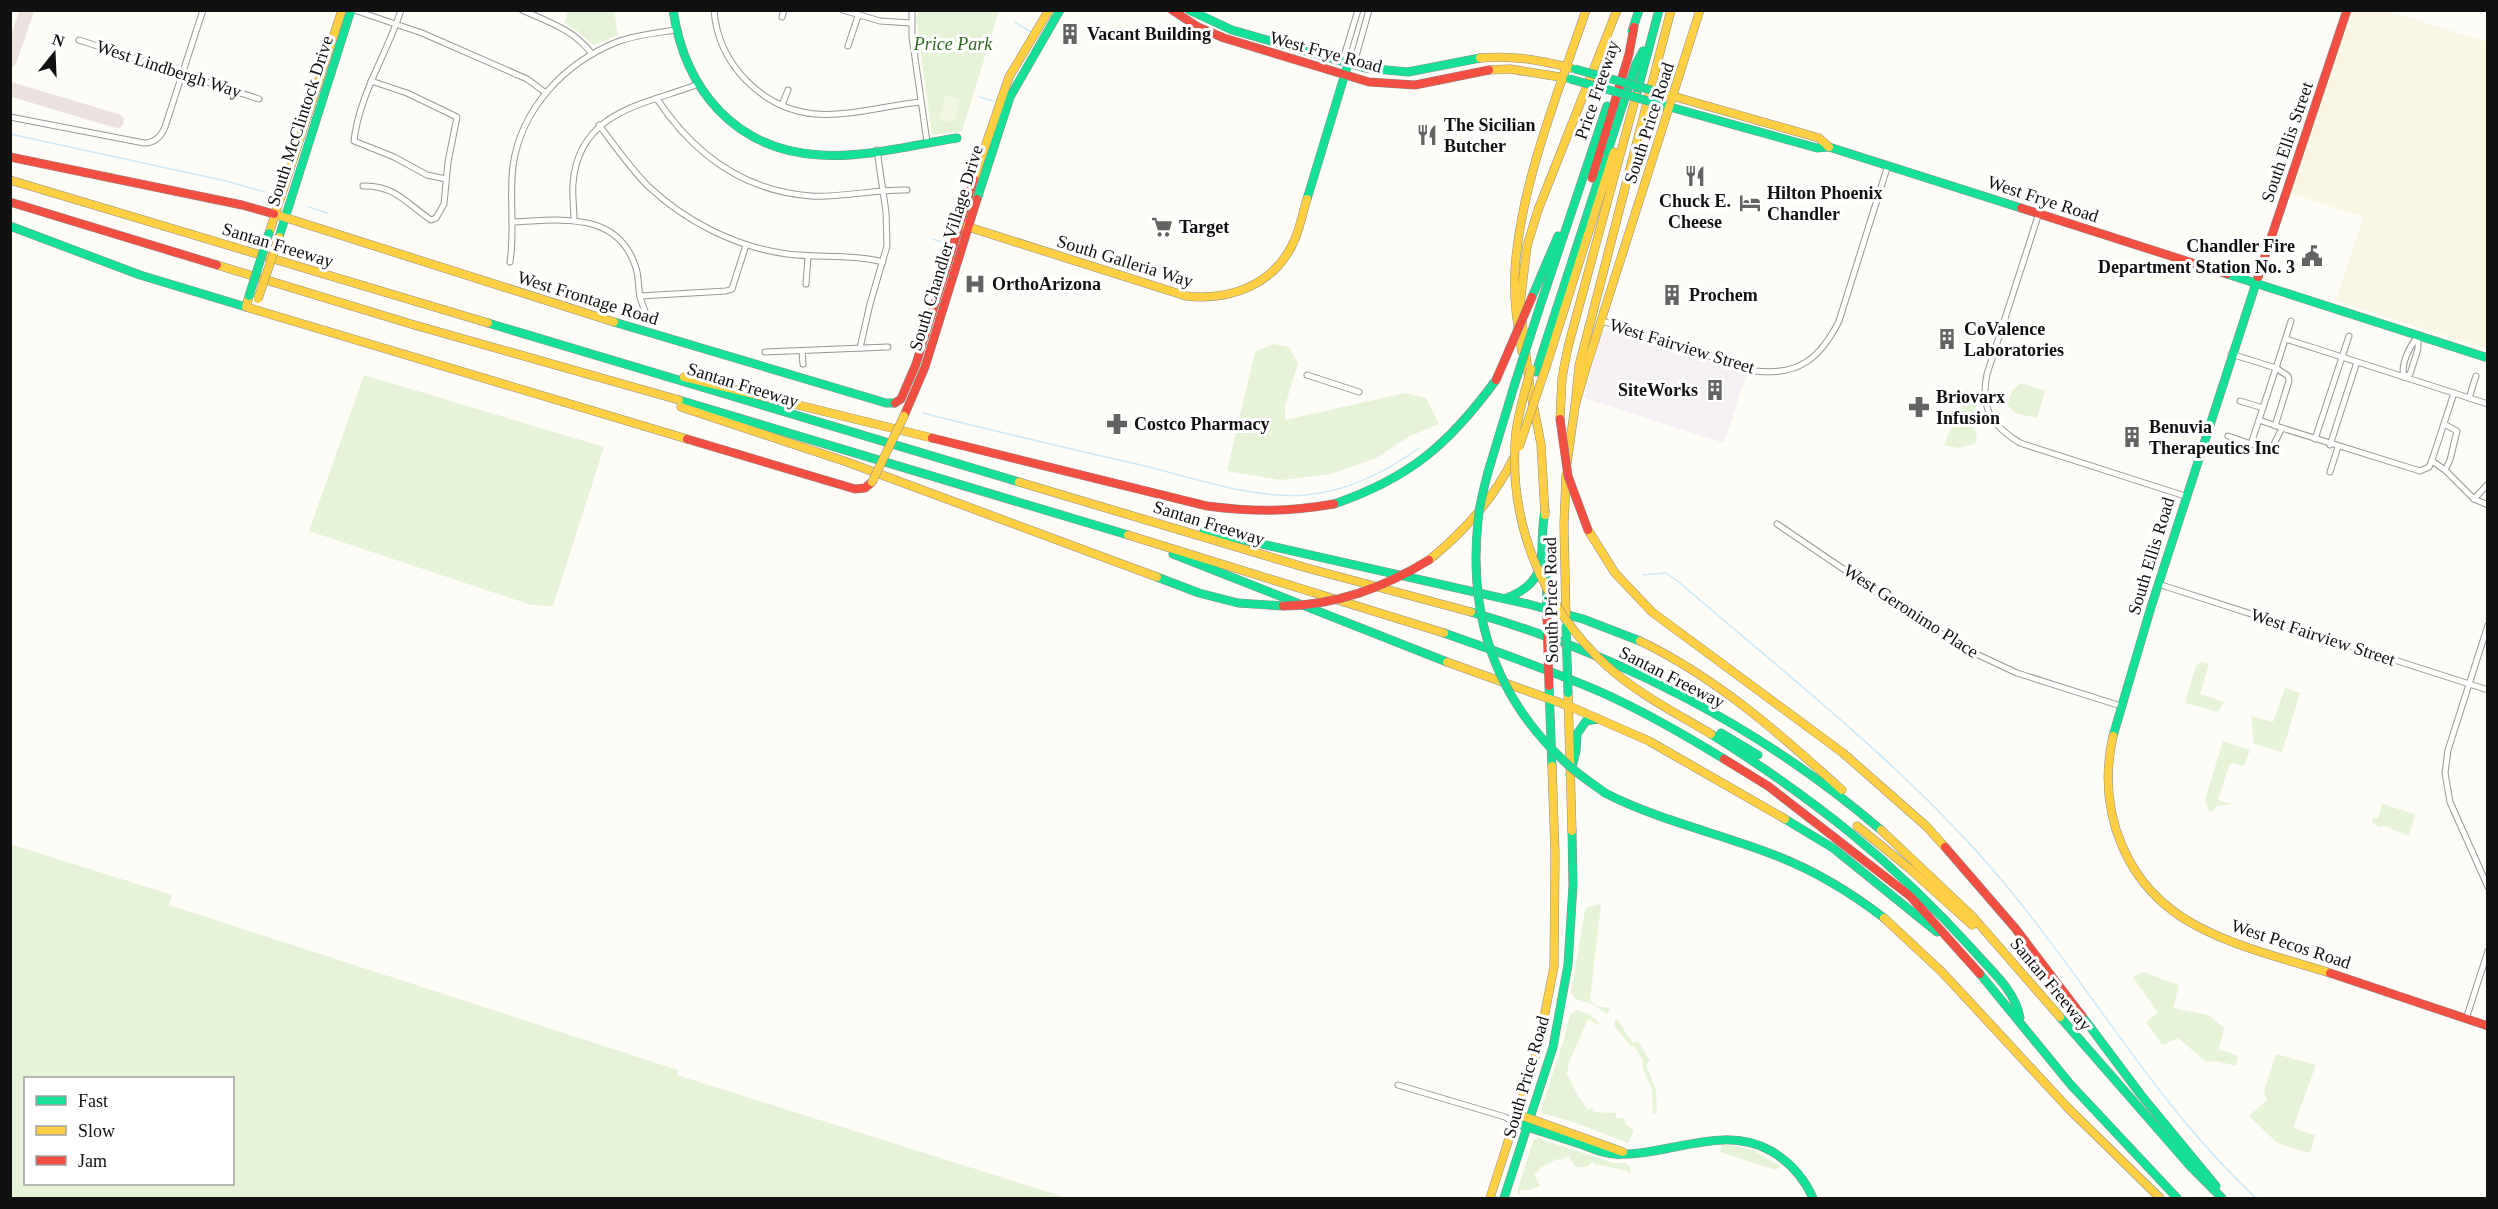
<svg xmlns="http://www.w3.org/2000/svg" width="2498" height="1209" font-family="'Times New Roman',serif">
  <rect width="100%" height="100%" fill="#fdfcf7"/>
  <path fill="#f5f0f3" d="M1608 328 1747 372 1724 443 1584 398 1601 334Z"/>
  <path fill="#f9f7e4" d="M2347 11H2388L2487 42V349L2336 301 2363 217 2286 192Z"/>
  <g fill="#e7f3d7" fill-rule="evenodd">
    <path d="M568 11H614L618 35 593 45 579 32 564 23Z"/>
    <path d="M919 11H999L962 131 932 135 916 19Z"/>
    <path d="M1273 344 1289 347 1298 363 1285 406V420L1405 393 1426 398 1439 424 1408 437 1376 458 1331 474 1281 480 1227 471 1255 352Z"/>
    <path d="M364 375 604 447 553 606 531 605 309 531Z"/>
    <path d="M2021 383 2045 391 2037 418 2015 413 2007 405 2012 391Z"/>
    <path d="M1964 390 1975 391 1977 406 1968 418 1977 434 1975 444 1958 448 1944 445 1950 430 1960 420Z"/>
    <path d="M2202 662 2209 664 2200 694 2224 702 2218 712 2185 703 2196 666Z"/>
    <path d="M2285 688 2300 693 2282 752 2254 744 2251 716 2273 722Z"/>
    <path d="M2223 741 2250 750 2244 766 2230 763 2218 800 2231 804 2217 806 2210 813 2205 800Z"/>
    <path d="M2382 804 2415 814 2409 836 2385 826 2380 827 2372 823 2373 818H2378Z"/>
    <path d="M10 844 172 895 169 905 678 1070 677 1075 1067 1198H11ZM26 1078H232V1184H26Z"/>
    <path d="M1601 904 1590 1000 1596 1006 1610 1008 1607 1014 1592 1004 1576 999 1571 993 1585 911 1587 907Z"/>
    <path d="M2143 972 2179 985 2173 1008 2208 1015 2224 1028 2219 1049 2238 1056 2236 1066 2217 1061 2206 1062 2178 1038 2162 1045 2146 1022 2158 1013 2133 977Z"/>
    <path d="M1577 1010 1589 1014 1599 1023 1598 1025 1588 1019 1567 1067 1569 1070 1566 1073 1573 1086 1572 1087 1588 1110 1591 1108 1594 1112 1616 1113V1118H1624L1626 1124 1634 1130 1628 1143 1576 1123 1542 1113 1541 1110 1564 1039 1570 1015Z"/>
    <path d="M1616 1018 1633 1043 1638 1041 1650 1061 1646 1065 1656 1089 1657 1114 1653 1113 1652 1090 1642 1066 1643 1061 1635 1047 1630 1046 1614 1025Z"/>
    <path d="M2276 1054 2316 1065 2293 1128 2315 1135 2310 1153 2277 1143 2249 1116 2267 1100 2264 1091Z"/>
    <path d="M1538 1137 1546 1141 1614 1163H1626L1631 1168 1630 1175 1627 1171 1595 1164 1593 1161 1587 1167H1575L1569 1156 1561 1160 1557 1159 1540 1168 1539 1171 1534 1174 1540 1186 1530 1190H1521L1520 1195 1517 1192 1533 1141Z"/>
    <path d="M1722 1143 1753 1150 1780 1166 1776 1170 1720 1152Z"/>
  </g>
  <path fill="#f0f6e1" d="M946 95 960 100 953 123 939 119Z"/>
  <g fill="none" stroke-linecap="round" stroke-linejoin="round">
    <g stroke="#cde8f7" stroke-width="1.5">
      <path d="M1015 22 1031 32"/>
      <path d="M980 97 993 101"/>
      <path d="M10 134 226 181 265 192"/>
      <path d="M309 207 327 213"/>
      <path d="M933 239 947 244"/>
      <path d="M923 413C997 432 1071 449 1145 466 1197 479 1253 499 1306 495 1348 491 1386 472 1419 448"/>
      <path d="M1643 575 1666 573 1680 583C1789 677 1906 767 1999 877 2088 982 2155 1104 2256 1198"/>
    </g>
    <g stroke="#ebe1df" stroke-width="14">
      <path d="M10 60 27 10"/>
      <path d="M10 89 117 121"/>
    </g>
    <defs>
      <g id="street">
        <path d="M354 10 422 33 527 79 546 93"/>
        <path d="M401 10C387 54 359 95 354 141L394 157 427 175 446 179"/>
        <path d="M522 10C549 22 574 30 592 54"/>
        <path d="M714 10C718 64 762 109 815 114 850 117 887 105 921 102"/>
        <path d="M843 10 880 21 911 23"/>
        <path d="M912 10V37L927 142"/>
        <path d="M782 17 784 10"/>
        <path d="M79 40 259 99"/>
        <path d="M848 46 858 16"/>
        <path d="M1348 64 1356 56 1369 10"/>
        <path d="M1348 64 1345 53 1358 10"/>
        <path d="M657 99C693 153 743 191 811 196 843 198 875 189 907 190"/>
        <path d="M782 105 788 90"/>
        <path d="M10 117 144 143C155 143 161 137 165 127L203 10"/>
        <path d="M599 125C615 146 630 168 648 186 686 222 736 247 787 254 819 258 852 254 883 262"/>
        <path d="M363 186C395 185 407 204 431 220L436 218 444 204 448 162 457 117 407 93 371 81"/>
        <path d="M2039 213 1987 374C1980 408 1991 425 2020 443L2185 496"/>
        <path d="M574 220C574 208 572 195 573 183 579 112 642 105 696 85"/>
        <path d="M512 222C560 220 618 210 636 268 639 277 638 287 640 296 641 302 644 308 646 314"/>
        <path d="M510 262C515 230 509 198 513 166 521 109 564 63 617 42 635 35 656 33 675 30"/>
        <path d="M806 284 808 256"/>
        <path d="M640 296 726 291 732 289 746 245"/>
        <path d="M1602 321 1755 371C1798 376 1820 359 1839 321L1888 165"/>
        <path d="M2286 339 2488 404"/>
        <path d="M860 348 870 304 887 246 886 212 877 150"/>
        <path d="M802 351 803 364"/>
        <path d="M765 352 888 347"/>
        <path d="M2231 354 2276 368 2291 321"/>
        <path d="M1307 375 1359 392"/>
        <path d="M2404 377 2410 374 2418 349V336"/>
        <path d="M2404 377C2400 364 2410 346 2418 336"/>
        <path d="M2469 398 2476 376"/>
        <path d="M2240 401 2263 408"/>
        <path d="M2259 420 2282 428 2273 446 2268 448 2251 444 2276 368 2288 376 2289 381 2275 426"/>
        <path d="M2282 428 2420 471 2429 467 2432 460 2454 393"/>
        <path d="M2228 436 2251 444"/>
        <path d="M2315 439 2349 336"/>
        <path d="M2330 445 2357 362"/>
        <path d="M2432 461 2445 470 2450 460 2457 431 2444 424"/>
        <path d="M2445 470 2474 499"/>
        <path d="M2330 472 2338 447"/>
        <path d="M2488 484 2474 499 2488 505"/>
        <path d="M1777 524 1920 621 1972 652 2017 673 2121 706"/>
        <path d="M2158 584 2488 690"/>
        <path d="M2488 625 2448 750 2445 773 2450 802 2488 887"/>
        <path d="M2466 1019 2488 951"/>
        <path d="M1398 1085 1505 1117 1515 1123"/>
      </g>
      <g id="fast">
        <path d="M673 10C685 90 735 150 820 155 865 158 912 145 957 138"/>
        <path d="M1189 10 1232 30 1365 68 1408 72 1480 58"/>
        <path d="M1632 31 1639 10"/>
        <path d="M1636 96 1659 10"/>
        <path d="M1659 104 1817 148 1829 147 2021 208"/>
        <path d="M977 199 1010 97 1060 10"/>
        <path d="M1307 199 1348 64"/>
        <path d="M10 226 140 275 246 307"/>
        <path d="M279 237 351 10"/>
        <path d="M2227 274 2488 358"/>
        <path d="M1532 297 1558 236"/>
        <path d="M1542 300 1607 106"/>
        <path d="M614 322 886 403H895"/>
        <path d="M488 323 1019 482"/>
        <path d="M1536 372 1636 64 1643 51"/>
        <path d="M679 400 1128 535"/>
        <path d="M1488 472 1514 386"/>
        <path d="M1334 504C1410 478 1449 444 1496 380"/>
        <path d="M1204 531 1528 604 1583 619 1640 641"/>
        <path d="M1546 542 1547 619"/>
        <path d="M1173 554 1447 662"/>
        <path d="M1157 577 1199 593 1238 603 1283 606"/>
        <path d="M1507 598C1554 579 1537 552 1545 511"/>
        <path d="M1471 612C1621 655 1762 728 1881 830"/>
        <path d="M1444 633C1497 652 1551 670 1603 693 1645 712 1685 735 1724 759"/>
        <path d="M1549 686 1552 766"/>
        <path d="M1721 733 1758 755"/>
        <path d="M1711 734C1814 799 1893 861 1974 951 1992 972 2015 990 2020 1018"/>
        <path d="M2113 736 2151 607 2258 277"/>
        <path d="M1570 775 1576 751 1577 734 1586 721 1597 719"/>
        <path d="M1605 793C1658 820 1714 832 1769 853 1810 868 1849 891 1884 918"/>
        <path d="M1785 819 1833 848 1937 932"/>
        <path d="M1980 974 2071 1085 2177 1198"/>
        <path d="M2082 1016 2141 1095 2216 1186"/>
        <path d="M2060 1017 2191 1167 2222 1198"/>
        <path d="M1515 1123C1537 1130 1558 1137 1580 1144 1592 1148 1603 1154 1615 1154 1667 1157 1722 1123 1771 1151 1790 1162 1804 1178 1813 1198"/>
        <path d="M1504 1198 1553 1047 1568 965 1573 885 1572 831"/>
      </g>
      <g id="slow">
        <path d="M1480 58C1512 55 1540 60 1571 68"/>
        <path d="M1489 70 1510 69 1566 78"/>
        <path d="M1662 93 1819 138 1829 147"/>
        <path d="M974 179 1009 77 1049 10"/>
        <path d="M10 180 488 323"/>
        <path d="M274 214 614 322"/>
        <path d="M959 224 1186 296C1232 301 1276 284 1295 239 1300 227 1303 212 1307 199"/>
        <path d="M269 233 342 10"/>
        <path d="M217 265 411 324 679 400"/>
        <path d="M249 296 246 307 687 439"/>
        <path d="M1522 352C1517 325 1513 298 1515 270 1520 186 1559 90 1586 10"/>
        <path d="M1547 364 1614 152"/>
        <path d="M684 377 932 438"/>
        <path d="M1529 384 1541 444 1545 515"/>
        <path d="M1530 389 1520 305 1527 246 1538 210 1617 10"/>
        <path d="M1575 406 1579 366 1671 10"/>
        <path d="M681 407 847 462 1157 577"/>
        <path d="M1560 419 1562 378 1568 347 1636 96"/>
        <path d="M1567 463 1575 406 1586 368 1700 10"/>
        <path d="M1566 475 1564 525 1566 619"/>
        <path d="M1019 482 1307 568 1471 612"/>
        <path d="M1588 530 1615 573 1652 612 1843 753 1926 826 1945 847"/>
        <path d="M1128 535 1444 633"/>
        <path d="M1429 560C1465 531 1494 499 1514 457"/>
        <path d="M1640 641C1717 678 1779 733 1842 790"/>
        <path d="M1447 662 1569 706 1649 741 1785 819"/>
        <path d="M1568 693 1572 831"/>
        <path d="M2113 736C2096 812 2126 889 2197 926 2238 948 2286 959 2330 973"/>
        <path d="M1857 826 1910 869 1972 925"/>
        <path d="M1881 830 1972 916 2060 1017"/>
        <path d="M1884 918 1942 972 2068 1108 2160 1198"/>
        <path d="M1517 1114 1623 1152"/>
        <path d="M1490 1198 1538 1048 1554 967 1555 854 1552 766"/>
      </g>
      <g id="jam">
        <path d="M1172 10 1198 27 1224 38 1369 82 1415 85 1489 70"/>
        <path d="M10 157 242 205 274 214"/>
        <path d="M1592 178 1629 54 1634 27"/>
        <path d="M10 202 217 265"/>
        <path d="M2021 208 2227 274"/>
        <path d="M2258 277 2347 10"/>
        <path d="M895 403 901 399 916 364 974 179"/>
        <path d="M904 416 925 367 977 199"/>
        <path d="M932 438 1207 506C1254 512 1287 512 1334 504"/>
        <path d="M687 439 855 489 865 488 872 482"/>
        <path d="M1724 759 1768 786 1910 896 1980 974"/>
        <path d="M1945 847 2015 928 2082 1016"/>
        <path d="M2330 973 2488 1026"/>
      </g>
    </defs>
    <use href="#street" stroke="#979795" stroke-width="7"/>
    <use href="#fast" stroke="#8e8d8b" stroke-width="9"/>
    <use href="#slow" stroke="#8e8d8b" stroke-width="9"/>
    <use href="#jam" stroke="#8e8d8b" stroke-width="9"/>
    <use href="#street" stroke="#fffffe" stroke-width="5"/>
    <use href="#fast" stroke="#16e098" stroke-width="8"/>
    <use href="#slow" stroke="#ffcf43" stroke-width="8"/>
    <use href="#jam" stroke="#f24e42" stroke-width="8"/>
    <defs>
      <g id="fast-bridge">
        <path d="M1575 69 1662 93"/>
        <path d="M1570 79 1659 104"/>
        <path d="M249 296 269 233"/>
        <path d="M1514 386 1542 300"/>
        <path d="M1488 472C1484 488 1479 505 1478 521 1468 616 1495 697 1565 762 1577 774 1592 783 1605 793"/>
        <path d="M1566 626 1568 693"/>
      </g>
      <g id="slow-bridge">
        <path d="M258 299 279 237"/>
        <path d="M1531 369C1525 390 1519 410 1516 432 1507 520 1542 607 1607 666 1638 694 1676 713 1711 734"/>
        <path d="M1519 447 1547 364"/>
        <path d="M872 482 904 416"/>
      </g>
      <g id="jam-bridge">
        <path d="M1496 380 1532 297"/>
        <path d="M1560 419 1568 476 1588 530"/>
        <path d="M1283 606C1337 605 1383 588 1429 560"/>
        <path d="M1547 619 1549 686"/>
      </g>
    </defs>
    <use href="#fast-bridge" stroke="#8e8d8b" stroke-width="9" stroke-linecap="butt"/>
    <use href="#slow-bridge" stroke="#8e8d8b" stroke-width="9" stroke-linecap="butt"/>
    <use href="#jam-bridge" stroke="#8e8d8b" stroke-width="9" stroke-linecap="butt"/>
    <use href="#fast-bridge" stroke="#16e098" stroke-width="8"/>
    <use href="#slow-bridge" stroke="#ffcf43" stroke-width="8"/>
    <use href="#jam-bridge" stroke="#f24e42" stroke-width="8"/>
  </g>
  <defs>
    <symbol id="building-bare" viewBox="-9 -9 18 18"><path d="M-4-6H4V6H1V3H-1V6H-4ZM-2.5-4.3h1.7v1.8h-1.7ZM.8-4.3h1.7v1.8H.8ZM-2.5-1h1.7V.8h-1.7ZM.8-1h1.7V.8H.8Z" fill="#646362" stroke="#fff" stroke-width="2.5" paint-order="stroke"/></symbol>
    <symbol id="restaurant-bare" viewBox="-9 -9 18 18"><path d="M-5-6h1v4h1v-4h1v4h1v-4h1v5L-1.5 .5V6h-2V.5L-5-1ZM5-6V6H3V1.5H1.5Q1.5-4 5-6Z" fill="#646362" stroke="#fff" stroke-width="2.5" paint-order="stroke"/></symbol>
    <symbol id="hotel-bare" viewBox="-9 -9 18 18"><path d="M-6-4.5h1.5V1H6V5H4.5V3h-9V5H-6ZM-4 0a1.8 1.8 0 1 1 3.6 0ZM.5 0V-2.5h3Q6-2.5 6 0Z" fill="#646362" stroke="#fff" stroke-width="2.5" paint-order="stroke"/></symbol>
    <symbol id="supermarket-bare" viewBox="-9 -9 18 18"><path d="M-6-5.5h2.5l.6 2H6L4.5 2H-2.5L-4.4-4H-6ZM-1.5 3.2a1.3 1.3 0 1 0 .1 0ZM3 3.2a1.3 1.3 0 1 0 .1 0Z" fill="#646362" stroke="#fff" stroke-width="2.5" paint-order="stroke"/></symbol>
    <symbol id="civic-bare" viewBox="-9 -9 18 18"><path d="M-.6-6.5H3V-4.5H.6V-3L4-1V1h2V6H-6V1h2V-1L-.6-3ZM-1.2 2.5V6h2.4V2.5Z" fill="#646362" stroke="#fff" stroke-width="2.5" paint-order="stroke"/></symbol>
    <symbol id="hospital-bare" viewBox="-9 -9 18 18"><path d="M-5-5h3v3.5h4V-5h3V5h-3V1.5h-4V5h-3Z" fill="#646362" stroke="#fff" stroke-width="2.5" paint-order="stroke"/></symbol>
    <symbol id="pharmacy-bare" viewBox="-9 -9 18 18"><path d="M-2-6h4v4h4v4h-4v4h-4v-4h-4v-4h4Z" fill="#646362" stroke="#fff" stroke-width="2.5" paint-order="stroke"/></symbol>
  </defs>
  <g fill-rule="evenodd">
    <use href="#building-bare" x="1055" y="19" width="30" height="30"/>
    <use href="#restaurant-bare" x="1412" y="120" width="30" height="30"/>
    <use href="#restaurant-bare" x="1680" y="161" width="30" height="30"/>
    <use href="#hotel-bare" x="1735" y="188" width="30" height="30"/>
    <use href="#supermarket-bare" x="1147" y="212" width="30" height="30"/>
    <use href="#civic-bare" x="2297" y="241" width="30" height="30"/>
    <use href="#hospital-bare" x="960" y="269" width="30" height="30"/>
    <use href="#building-bare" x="1657" y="280" width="30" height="30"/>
    <use href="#building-bare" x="1932" y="324" width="30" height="30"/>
    <use href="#building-bare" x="1700" y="375" width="30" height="30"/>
    <use href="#pharmacy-bare" x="1904" y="392" width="30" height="30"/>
    <use href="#pharmacy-bare" x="1102" y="409" width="30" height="30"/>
    <use href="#building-bare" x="2117" y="422" width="30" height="30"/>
  </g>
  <g text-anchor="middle" stroke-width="6" stroke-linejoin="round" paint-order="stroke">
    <g font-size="18" font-weight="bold" fill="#111" stroke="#fff" text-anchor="start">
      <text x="1087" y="40">Vacant Building</text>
      <text x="1444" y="131">The Sicilian<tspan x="1444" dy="21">Butcher</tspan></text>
      <text x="1767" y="199">Hilton Phoenix<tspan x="1767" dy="21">Chandler</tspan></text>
      <text x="1695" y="207" text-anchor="middle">Chuck E.<tspan x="1695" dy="21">Cheese</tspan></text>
      <text x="1179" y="233">Target</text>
      <text x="2295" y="252" text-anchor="end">Chandler Fire<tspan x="2295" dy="21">Department Station No. 3</tspan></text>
      <text x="992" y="290">OrthoArizona</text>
      <text x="1689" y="301">Prochem</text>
      <text x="1964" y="335">CoValence<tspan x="1964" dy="21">Laboratories</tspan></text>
      <text x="1698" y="396" text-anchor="end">SiteWorks</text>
      <text x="1936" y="403">Briovarx<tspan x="1936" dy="21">Infusion</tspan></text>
      <text x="1134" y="430">Costco Pharmacy</text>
      <text x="2149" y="433">Benuvia<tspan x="2149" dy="21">Therapeutics Inc</tspan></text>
    </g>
    <g font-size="18" font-style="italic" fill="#2f6b1f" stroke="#fff">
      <text x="953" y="50">Price Park</text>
    </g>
    <g font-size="18" fill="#111" stroke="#fff">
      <text transform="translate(1326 52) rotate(15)" y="6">West Frye Road</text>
      <text transform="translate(169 69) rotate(18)" y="6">West Lindbergh Way</text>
      <text transform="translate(1597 90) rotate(-71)" y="6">Price Freeway</text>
      <text transform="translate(300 121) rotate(-72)" y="6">South McClintock Drive</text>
      <text transform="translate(1649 123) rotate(-72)" y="6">South Price Road</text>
      <text transform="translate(2287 142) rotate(-71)" y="6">South Ellis Street</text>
      <text transform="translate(2043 199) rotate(18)" y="6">West Frye Road</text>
      <text transform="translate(278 245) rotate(17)" y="6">Santan Freeway</text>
      <text transform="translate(946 248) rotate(-73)" y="6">South Chandler Village Drive</text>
      <text transform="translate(1125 261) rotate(17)" y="6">South Galleria Way</text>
      <text transform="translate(588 298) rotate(17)" y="6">West Frontage Road</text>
      <text transform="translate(1682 346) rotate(17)" y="6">West Fairview Street</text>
      <text transform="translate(743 385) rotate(17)" y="6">Santan Freeway</text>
      <text transform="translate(1209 523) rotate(17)" y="6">Santan Freeway</text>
      <text transform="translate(2151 556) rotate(-73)" y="6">South Ellis Road</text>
      <text transform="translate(1551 600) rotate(-91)" y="6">South Price Road</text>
      <text transform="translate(1911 611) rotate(33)" y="6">West Geronimo Place</text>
      <text transform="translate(2323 637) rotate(18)" y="6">West Fairview Street</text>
      <text transform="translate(1672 677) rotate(27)" y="6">Santan Freeway</text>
      <text transform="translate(2291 944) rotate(18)" y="6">West Pecos Road</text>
      <text transform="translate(2051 984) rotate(50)" y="6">Santan Freeway</text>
      <text transform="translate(1526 1077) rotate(-74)" y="6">South Price Road</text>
    </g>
  </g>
  <rect width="2498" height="1209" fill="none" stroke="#111111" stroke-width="24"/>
  <rect x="24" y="1077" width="210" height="108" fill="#ffffff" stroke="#a0a0a0" stroke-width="1.5"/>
  <rect x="36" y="1096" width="30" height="9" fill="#16e098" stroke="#a0a0a0" stroke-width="1.5"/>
  <text x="78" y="1107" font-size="18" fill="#111111">Fast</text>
  <rect x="36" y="1126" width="30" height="9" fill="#ffcf43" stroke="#a0a0a0" stroke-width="1.5"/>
  <text x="78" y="1137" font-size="18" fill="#111111">Slow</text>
  <rect x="36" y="1156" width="30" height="9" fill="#f24e42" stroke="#a0a0a0" stroke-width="1.5"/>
  <text x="78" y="1167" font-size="18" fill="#111111">Jam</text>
  <g transform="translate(54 54) rotate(18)" stroke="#ffffff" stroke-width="4.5" paint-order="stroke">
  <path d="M0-4.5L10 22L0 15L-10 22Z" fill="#111111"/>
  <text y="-9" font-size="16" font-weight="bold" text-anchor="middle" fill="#111111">N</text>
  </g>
</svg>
